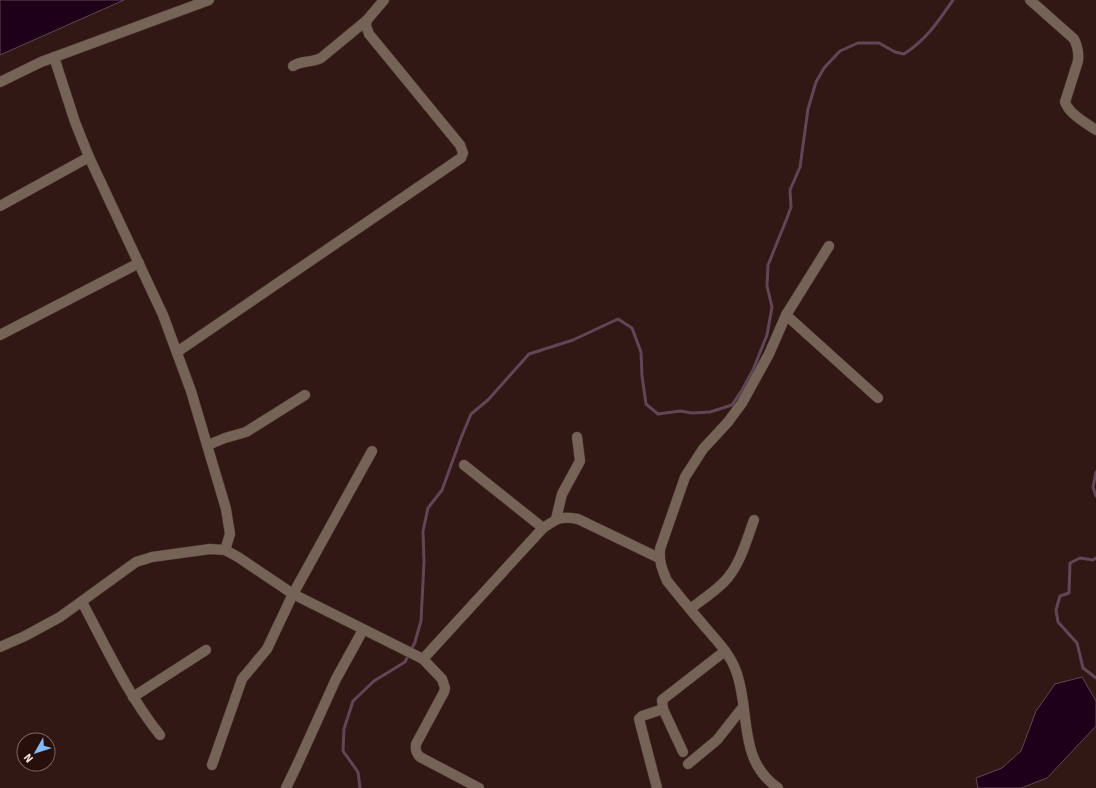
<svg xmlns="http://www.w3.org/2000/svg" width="1096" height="788" font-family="Signika,sans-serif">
  <rect width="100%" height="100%" fill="#311814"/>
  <g fill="#1d0118" stroke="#604656">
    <path d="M0 0H124L0 55Z"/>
    <path d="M1082 677 1096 701V726L1047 778 1021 788H978L976 778 1002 768 1021 751 1036 711 1055 684Z"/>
  </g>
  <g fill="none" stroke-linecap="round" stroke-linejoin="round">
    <g stroke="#604656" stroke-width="3">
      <path d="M1096 472 1093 487 1096 496"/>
      <path d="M1096 558 1093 560 1080 558 1070 563 1069 593 1060 596 1056 610 1058 622 1077 643 1083 668 1096 678"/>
      <path d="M360 788 358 772 343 751 344 729 353 701 374 681 405 662 415 642 421 621 424 562 423 531 428 508 442 490 461 438 471 414 488 400 529 354 573 340 618 319 632 328 641 352 642 376 646 404 658 414 680 411 692 413 710 412 732 405 742 390 753 370 767 335 772 307 767 286 768 265 787 218 791 207 790 190 800 167 808 109 816 82 824 68 840 51 858 43H879L895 52 904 54C926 40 938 22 953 0"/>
    </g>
    <defs>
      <g id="minor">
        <path d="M1030 0 1074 39C1078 47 1079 53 1078 61L1065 102C1069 114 1086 123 1096 130"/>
        <path d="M54 57 75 122 89 157 163 315 191 391 226 509 230 534 225 550"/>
        <path d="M293 66C302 60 311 63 321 58L367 20"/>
        <path d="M0 82 41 62 209 0"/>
        <path d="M0 206 89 157"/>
        <path d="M786 315 878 398"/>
        <path d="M0 335 139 263"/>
        <path d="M177 352 461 158 463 153 460 145 369 34 366 26 367 20 384 0"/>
        <path d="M208 445 225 438 246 432 305 395"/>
        <path d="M464 465 543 528"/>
        <path d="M556 519 562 494 580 461 577 437"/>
        <path d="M82 602C106 647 128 695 160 735"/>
        <path d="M690 609C702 600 714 592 724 582 740 566 746 541 754 520"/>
        <path d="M0 647 25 636 60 617 136 562 152 557 210 549 225 550 238 557 293 594 423 659 442 679 445 688 444 692 416 744C415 750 416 753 420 757L479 788"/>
        <path d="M423 659 543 528C558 518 560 516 578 519L659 558"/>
        <path d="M133 697 206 650"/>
        <path d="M683 752 663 709 662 700 725 651"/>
        <path d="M688 764 717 740 743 707"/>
        <path d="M212 765 242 679 267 649 293 594 372 451"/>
        <path d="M286 788 298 763 336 679 363 630"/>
        <path d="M657 788 639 719 642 716 663 709"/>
        <path d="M778 788C737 760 751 711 736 671 730 654 717 641 706 628 693 613 680 597 667 581 662 569 659 562 660 549L685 477 703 449 728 422 742 403 769 354 786 315 829 246"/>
      </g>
    </defs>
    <use href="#minor" stroke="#4d3531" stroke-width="11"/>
    <use href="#minor" stroke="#746356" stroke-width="10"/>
  </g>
  <g transform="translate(36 752) rotate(231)"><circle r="19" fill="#270f0b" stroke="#7c6662"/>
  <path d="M0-3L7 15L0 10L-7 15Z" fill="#84bcfb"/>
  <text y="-6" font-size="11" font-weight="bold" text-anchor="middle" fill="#fbe8e5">N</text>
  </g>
</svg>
